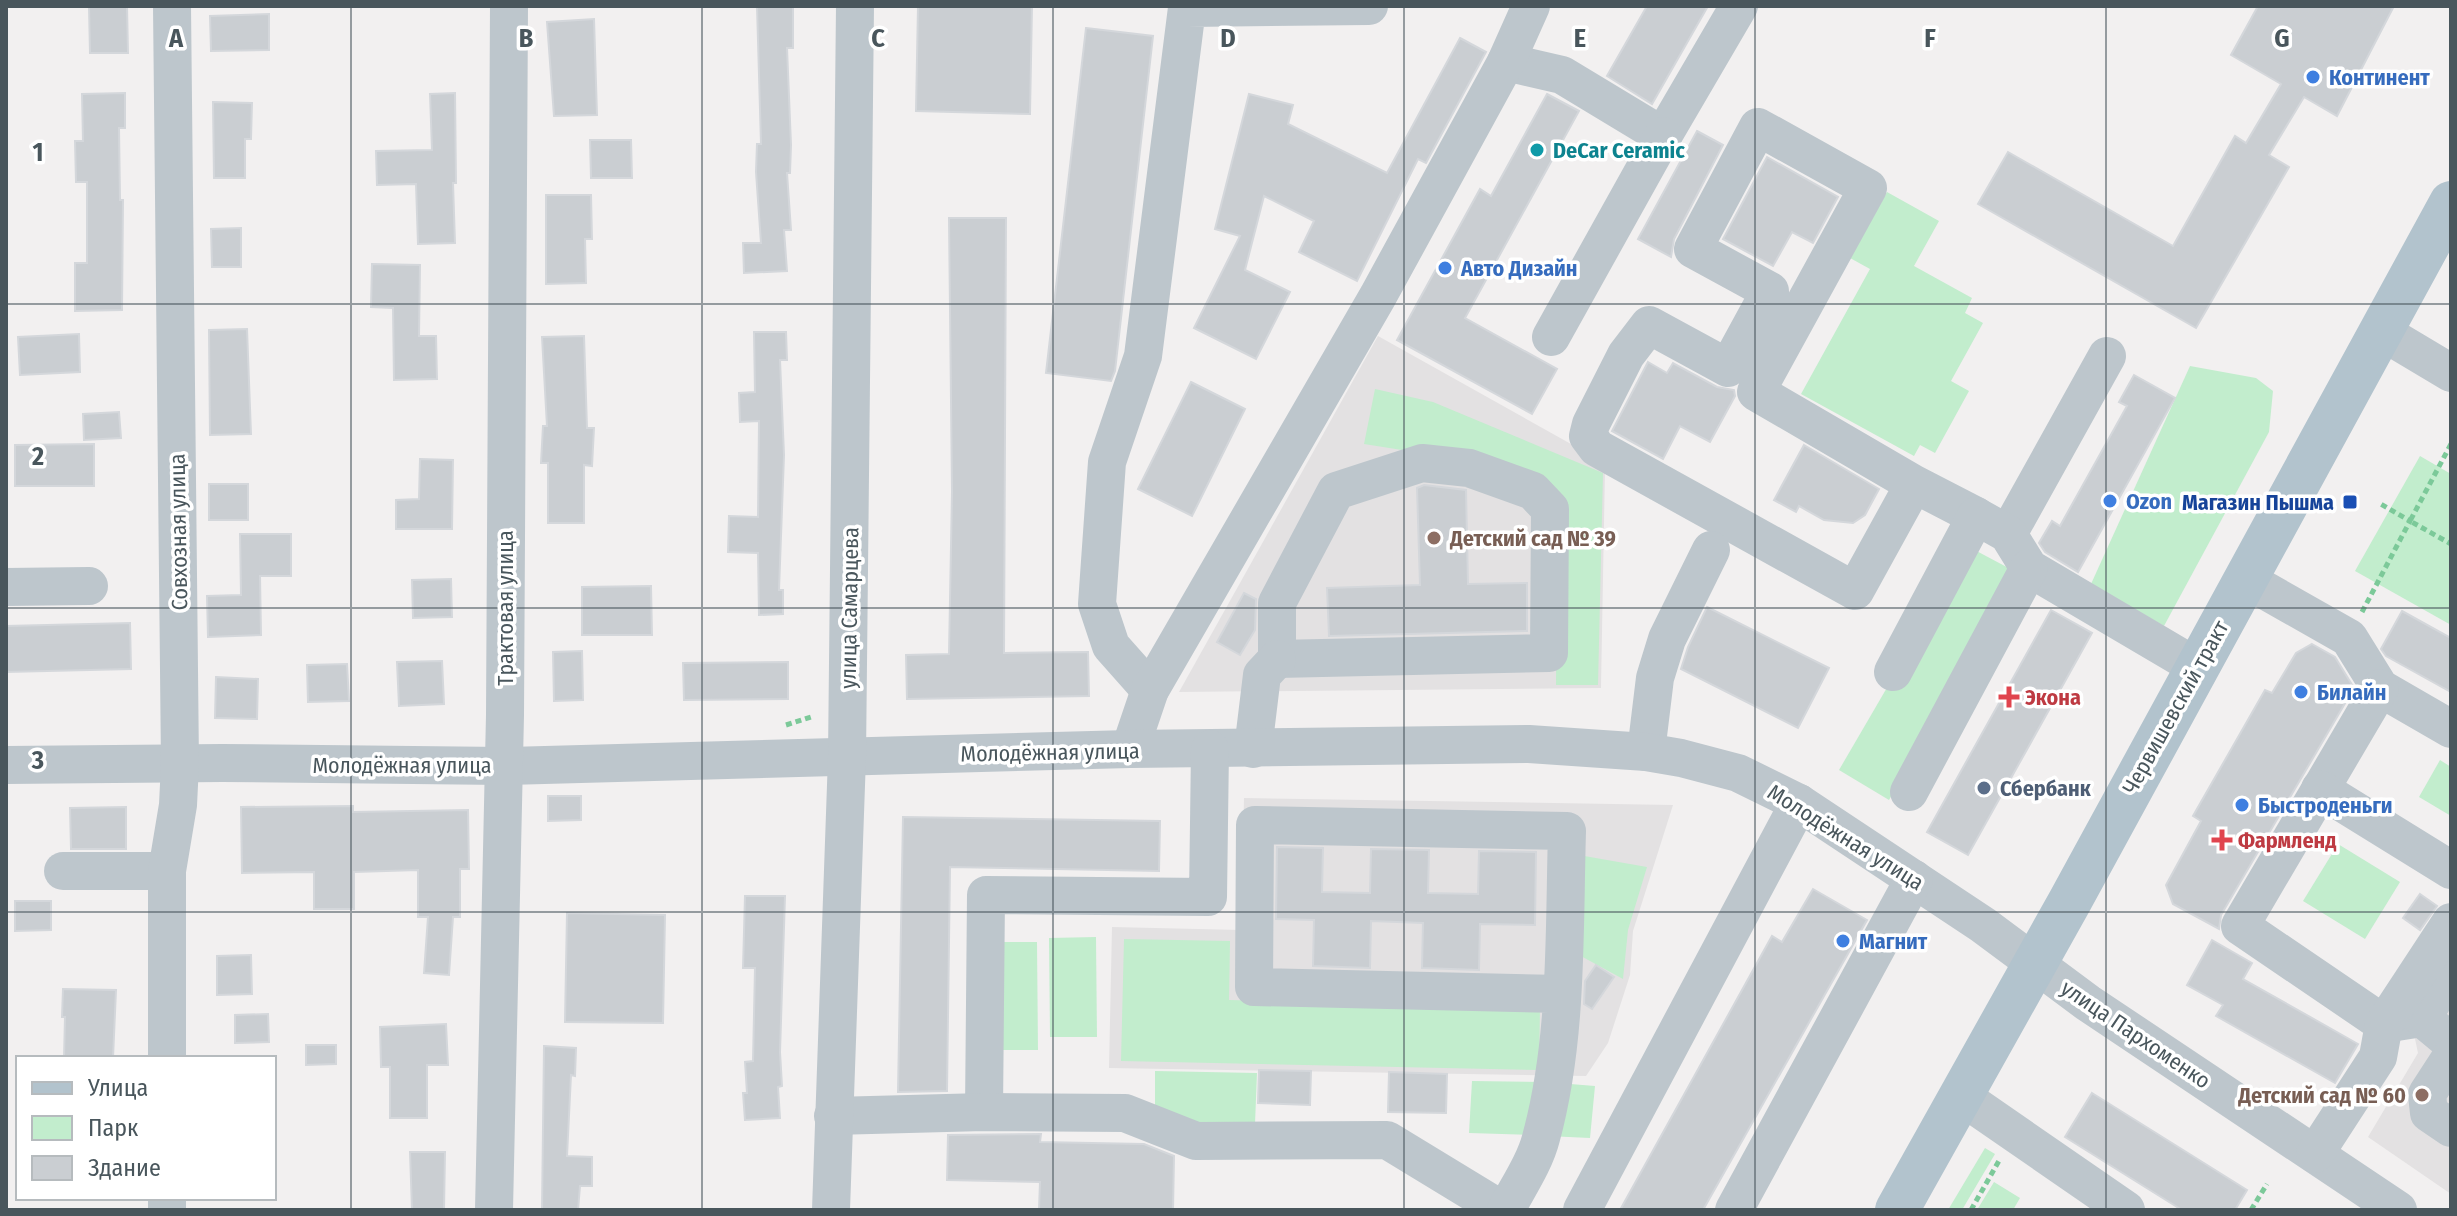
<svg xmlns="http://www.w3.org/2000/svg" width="2457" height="1216" font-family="'Fira Sans Condensed',sans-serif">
  <rect width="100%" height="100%" fill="#f2f0f0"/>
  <g fill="#e3e1e2">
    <path d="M1378 336 1571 444 1605 469 1601 688 1179 692Z"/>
    <path d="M1244 798 1673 805 1633 931 1630 975 1608 1043 1586 1076 1109 1068 1112 927 1241 930Z"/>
    <path d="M2451 949V1194L2368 1137 2418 1053 2409 1010Z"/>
  </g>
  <g fill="#c2edcd">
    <path d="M1887 192 1939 221 1914 266 1972 298 1965 313 1983 323 1951 381 1969 391 1935 453 1920 445 1914 456 1801 394 1870 269 1850 258Z"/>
    <path d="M2190 366 2256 378 2273 391 2269 432 2164 626 2091 584Z"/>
    <path d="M1375 389 1433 402 1603 473 1598 685H1556L1557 508 1478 462 1364 444Z"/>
    <path d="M2420 456 2451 474V625L2355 571Z"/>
    <path d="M1969 547 2018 573 1889 800 1839 770Z"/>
    <path d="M2440 760 2451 767V816L2419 797Z"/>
    <path d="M2338 844 2400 882 2365 939 2303 901Z"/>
    <path d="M1573 854 1647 867 1628 930 1623 979 1568 949Z"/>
    <path d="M1096 937 1097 1037H1050L1049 938Z"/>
    <path d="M1124 939 1230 941 1229 1000 1540 1007 1539 1070 1121 1061Z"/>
    <path d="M999 942H1037L1038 1050H1000Z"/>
    <path d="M1155 1071 1257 1073 1255 1124 1166 1122 1155 1117Z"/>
    <path d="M1472 1081 1545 1082 1535 1135 1469 1133Z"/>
    <path d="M1558 1083 1595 1086 1590 1138 1547 1136Z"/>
    <path d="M1985 1148 1995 1154 1962 1210H1948Z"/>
    <path d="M1994 1182 2020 1198 2013 1210H1977Z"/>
  </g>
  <g fill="#caced2" stroke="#d4d7db" stroke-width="2">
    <path d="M89 6H127L128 53H90Z"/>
    <path d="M757 6H793V48H787L791 145 790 173H787L791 230H784L787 271 744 273 743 243H761L756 172 757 144H761Z"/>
    <path d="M918 6H1032L1030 114 916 111Z"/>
    <path d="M1647 6H1708L1652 104 1607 76Z"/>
    <path d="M2258 6H2394L2337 116 2304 97 2269 155 2289 167 2196 328 1978 204 2008 152 2173 246 2235 136 2246 143 2281 84 2231 55Z"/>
    <path d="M269 14V50L211 51 210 16Z"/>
    <path d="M594 19 597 115 554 116 547 22Z"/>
    <path d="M1086 28 1153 36 1115 371 1111 381 1046 373Z"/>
    <path d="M1460 38 1486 52 1426 163 1418 159 1357 281 1299 252 1314 221 1264 196 1245 270 1290 292 1256 359 1194 328 1240 236 1215 229 1249 94 1293 105 1288 124 1387 173Z"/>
    <path d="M125 93V128H119L120 200H123L122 310 75 311V263H87V182H76L75 141H83L82 94Z"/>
    <path d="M455 93 456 183H453L455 243 418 244 416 184 377 185 376 151 432 150 430 94Z"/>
    <path d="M1547 94 1579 111 1465 318 1557 369 1532 414 1397 340 1480 189 1491 196Z"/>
    <path d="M213 102 252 103 251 139H245V178H214Z"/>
    <path d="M1697 131 1723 145 1674 239 1671 257 1638 239Z"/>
    <path d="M590 140H631L632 178H591Z"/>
    <path d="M1767 157 1838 197 1813 243 1792 232 1773 266 1723 239Z"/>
    <path d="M546 195H591L592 239H585L586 283 546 284Z"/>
    <path d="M949 218H1006L1004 653 1088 652 1089 696 907 699 906 655 949 654 952 492Z"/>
    <path d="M241 228V267H212L211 229Z"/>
    <path d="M372 264 420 265 419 336H436L437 379 394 380 393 308 371 307Z"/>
    <path d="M247 329 251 434 210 435 209 330Z"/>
    <path d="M754 332H786L787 360H780L784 455 779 590H783V614L759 615 758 553 728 552 729 516 758 517 759 421 740 422 739 393 755 392Z"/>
    <path d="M79 334 80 372 20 375 18 337Z"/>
    <path d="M584 336 587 428H594L592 466 584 465V523H548V463H541L543 426H547L542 337Z"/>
    <path d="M1648 362 1667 373 1673 363 1717 387 1734 390 1735 396 1710 442 1680 426 1663 459 1612 431Z"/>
    <path d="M2134 375 2175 398 2078 572 2045 552 2039 543 2052 521 2060 526 2127 406 2119 402Z"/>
    <path d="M1191 382 1245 409 1192 516 1138 489Z"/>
    <path d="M119 412 121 438 84 440 83 414Z"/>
    <path d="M94 444V486H15V445Z"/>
    <path d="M1804 445 1879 489 1865 515 1853 523 1824 520 1799 506 1796 512 1774 500Z"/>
    <path d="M420 459 453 460 452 529H396V500L419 499Z"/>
    <rect x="209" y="484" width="39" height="36"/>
    <path d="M1424 485 1466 490 1468 584 1527 583V631L1329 636 1327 588 1420 585 1417 488Z"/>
    <path d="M240 534H291V576H260L261 635 208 637 207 596 241 595Z"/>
    <path d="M451 579 452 617 413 618 412 580Z"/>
    <path d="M651 586 652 635H582V587Z"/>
    <path d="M1244 593 1256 599 1255 630 1240 655 1217 642Z"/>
    <path d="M1707 607 1829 668 1798 728 1681 669 1688 647Z"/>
    <path d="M2051 610 2092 633 1968 855 1927 832Z"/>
    <path d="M2402 611 2451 638V692L2386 656 2381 649Z"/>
    <path d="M130 623 131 669 6 672V626Z"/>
    <path d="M2312 644 2335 657 2354 688 2221 915 2219 929 2173 904 2166 885 2201 821 2193 816 2265 690 2272 693 2296 653Z"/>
    <path d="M582 651 583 700 554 701 553 652Z"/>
    <path d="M442 661 444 704 399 706 397 662Z"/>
    <path d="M788 662V699L684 700 683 663Z"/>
    <path d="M347 664 349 701 308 702 307 665Z"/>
    <path d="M216 677 258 679 257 719 215 718Z"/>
    <path d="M548 796H581V820L548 821Z"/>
    <path d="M353 806V812L468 810 469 869H460V917H453L449 975 424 973 428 917H418V870L354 872V909H314V872L242 873 241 807Z"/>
    <path d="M126 807V849H71L70 808Z"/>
    <path d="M903 817 1160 821 1159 871 950 867 947 1091 898 1092Z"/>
    <path d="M1277 847 1323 848 1322 892 1370 893 1371 849 1429 850 1428 893 1478 894 1479 851 1536 852 1535 925 1480 924 1479 970 1422 968 1423 923 1371 921 1370 968 1313 966 1314 920 1276 919Z"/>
    <path d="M1813 889 1867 920 1703 1210H1620L1772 936 1782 942Z"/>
    <path d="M2420 894 2437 906 2420 930 2403 918Z"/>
    <path d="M745 896H785L780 1052 782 1086 778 1087 780 1118 745 1120 743 1093H747L745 1062 753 1061 755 968H743Z"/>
    <path d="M15 901H51V930L15 931Z"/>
    <path d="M567 913 665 915 663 1023 565 1022Z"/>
    <path d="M2212 940 2252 963 2243 979 2358 1044 2335 1083 2216 1016 2223 1005 2187 985Z"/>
    <path d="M251 955 252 994 217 995V956Z"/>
    <path d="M1596 965 1614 977 1592 1009 1584 1004 1585 981Z"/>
    <path d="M63 989 116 990 113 1058H64L65 1017H62Z"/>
    <path d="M268 1014 269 1042 235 1043V1015Z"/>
    <path d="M446 1024 448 1065H427V1118H390V1067H381L380 1027Z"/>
    <path d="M306 1045H336V1064L306 1065Z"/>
    <path d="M544 1046 576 1048 575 1076 571 1075 567 1156 592 1157V1186H580L578 1210H542Z"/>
    <path d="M1259 1070 1311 1071 1310 1105 1258 1103Z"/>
    <path d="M1389 1072 1447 1074 1446 1113 1388 1112Z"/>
    <path d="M2092 1093 2247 1190 2235 1210H2182L2065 1137Z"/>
    <path d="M1041 1134 1040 1142 1144 1144 1174 1156 1173 1210H1039L1040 1182 947 1180 948 1135Z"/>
    <path d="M410 1152H445L444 1210H412Z"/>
  </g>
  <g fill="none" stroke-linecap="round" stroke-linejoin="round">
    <g stroke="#7cc999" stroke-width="5" stroke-dasharray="6 4" stroke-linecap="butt">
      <path d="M2451 444 2410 521 2451 544"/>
      <path d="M2362 612 2410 521 2379 503"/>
      <path d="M786 725 811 717"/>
      <path d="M1971 1210 2000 1159"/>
      <path d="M2251 1210 2267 1184"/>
    </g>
    <g stroke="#bdc6cc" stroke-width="38">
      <path d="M1506 62 1562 75 1663 136 1739 6"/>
      <path d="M2379 330 2451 373"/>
      <path d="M1551 337 1663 136"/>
      <path d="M1422 463 1469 468 1533 491 1550 509 1549 653 1277 659V603L1336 491Z"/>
      <path d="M1914 484 1855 591 1597 448 1588 436 1591 424 1626 355 1649 325 1728 368 1770 291 1693 249 1758 127 1868 188 1756 392 1914 484 1976 516"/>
      <path d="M2008 534 2107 356"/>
      <path d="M2245 579 2349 638 2380 688 2451 729"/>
      <path d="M6 587 89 586"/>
      <path d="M1893 672 1976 516 2008 534 2029 568 2197 667"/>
      <path d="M2380 688 2240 926 2384 1024 2422 1018"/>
      <path d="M1150 690 1111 646 1097 604 1107 462 1143 356 1187 8 1369 6"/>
      <path d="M1130 749 1150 690 1378 296 1506 62 1531 6"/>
      <path d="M1253 749 1262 675 1277 659"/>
      <path d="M1646 752 1655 678 1667 639 1711 550"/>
      <path d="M6 765 222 763 504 766 1130 749 1529 744 1646 752 1681 758 1738 773 1799 803 1983 925 2088 1003 2398 1210"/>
      <path d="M2320 789 2451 870"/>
      <path d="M1909 792 2029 568"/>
      <path d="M63 871H167"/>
      <path d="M2451 972 2422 1018 2451 1042"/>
      <path d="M2451 1057 2427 1094 2429 1113 2451 1128"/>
      <path d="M167 1058V871L178 805 180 764 172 6"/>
      <path d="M1961 1096 2126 1210"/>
      <path d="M984 1112 986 895 1208 897 1210 749"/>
      <path d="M833 1116 984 1112 1125 1113 1196 1141 1387 1140 1502 1210"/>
      <path d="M2315 1154 2378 1057 2384 1024 2451 922"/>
      <path d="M167 1198V1210"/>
      <path d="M494 1210 505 715 509 6"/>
      <path d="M831 1210 847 757 855 6"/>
      <path d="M1506 1210C1518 1187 1535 1162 1541 1138 1568 1039 1564 932 1567 831L1255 825 1254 987 1562 994"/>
      <path d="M1582 1210 1799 803"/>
      <path d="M1734 1210 1914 879"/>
    </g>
    <path stroke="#b2c3cd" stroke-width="44" d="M1897 1210 2070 901 2451 203"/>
  </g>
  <path fill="none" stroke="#49565c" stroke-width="2" stroke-opacity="0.55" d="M351 6V1210M702 6V1210M1053 6V1210M1404 6V1210M1755 6V1210M2106 6V1210M6 304H2451M6 608H2451M6 912H2451"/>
  <g fill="#3f7fe0" stroke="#fff" stroke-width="3">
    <circle cx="2313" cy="77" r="8"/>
    <circle cx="1445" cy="268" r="8"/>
    <circle cx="2110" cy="501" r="8"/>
    <circle cx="2301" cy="692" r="8"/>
    <circle cx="2242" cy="805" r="8"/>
    <circle cx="1843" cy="941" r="8"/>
  </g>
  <circle fill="#0f9aa8" stroke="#fff" stroke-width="3" cx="1537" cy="150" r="8"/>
  <rect fill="#1a4fb4" stroke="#fff" stroke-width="3" x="2342" y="494" width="16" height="16" rx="4"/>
  <g fill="#8d6e63" stroke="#fff" stroke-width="3">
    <circle cx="1434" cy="538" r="8"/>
    <circle cx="2422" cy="1095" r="8"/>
  </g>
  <g fill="#e0444e" stroke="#fff" stroke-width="3">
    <path d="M2005 685h8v8h8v8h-8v8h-8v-8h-8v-8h8z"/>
    <path d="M2218 828h8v8h8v8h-8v8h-8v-8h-8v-8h8z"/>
  </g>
  <circle fill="#5c6f8a" stroke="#fff" stroke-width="3" cx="1984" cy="788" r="8"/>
  <g text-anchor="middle" stroke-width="7" stroke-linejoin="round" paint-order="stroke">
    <g font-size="22" font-weight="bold" fill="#366cbe" stroke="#fff" text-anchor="start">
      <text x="2329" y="85">Континент</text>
      <text x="1461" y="276">Авто Дизайн</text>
      <text x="2126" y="509">Ozon</text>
      <text x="2317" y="700">Билайн</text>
      <text x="2258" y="813">Быстроденьги</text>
      <text x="1859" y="949">Магнит</text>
    </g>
    <g font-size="22" font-weight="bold" fill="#0d838f" stroke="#fff" text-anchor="start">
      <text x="1553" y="158">DeCar Ceramic</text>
    </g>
    <g font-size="22" font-weight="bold" fill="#164399" stroke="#fff" text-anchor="end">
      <text x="2334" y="510">Магазин Пышма</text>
    </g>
    <g font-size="22" fill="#49565c" stroke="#fff">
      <text transform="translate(178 532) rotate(-91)" y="8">Совхозная улица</text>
      <text transform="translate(505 608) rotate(-90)" y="8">Трактовая улица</text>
      <text transform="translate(849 608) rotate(-89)" y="8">улица Самарцева</text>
      <text transform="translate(2175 707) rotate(-61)" y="8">Червишевский тракт</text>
      <text transform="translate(1050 752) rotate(-1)" y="8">Молодёжная улица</text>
      <text x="402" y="773">Молодёжная улица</text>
      <text transform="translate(1846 837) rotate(32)" y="8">Молодёжная улица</text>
      <text transform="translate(2136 1034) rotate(34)" y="8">улица Пархоменко</text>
    </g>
    <g font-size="22" font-weight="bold" fill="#785e54" stroke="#fff" text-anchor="start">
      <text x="1450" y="546">Детский сад № 39</text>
      <text x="2406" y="1103" text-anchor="end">Детский сад № 60</text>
    </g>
    <g font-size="22" font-weight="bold" fill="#be3a42" stroke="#fff" text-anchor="start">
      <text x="2025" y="705">Экона</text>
      <text x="2238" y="848">Фармленд</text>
    </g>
    <g font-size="22" font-weight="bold" fill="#4e5e75" stroke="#fff" text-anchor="start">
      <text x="2000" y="796">Сбербанк</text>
    </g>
  </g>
  <g font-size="26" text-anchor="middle" font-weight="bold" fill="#49565c" stroke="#fff" stroke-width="7" stroke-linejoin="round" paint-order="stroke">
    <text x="176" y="47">A</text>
    <text x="526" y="47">B</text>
    <text x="878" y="47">C</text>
    <text x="1228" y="47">D</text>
    <text x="1580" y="47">E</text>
    <text x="1930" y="47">F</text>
    <text x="2282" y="47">G</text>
    <text x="38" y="161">1</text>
    <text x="38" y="465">2</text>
    <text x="38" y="769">3</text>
  </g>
  <rect width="2457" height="1216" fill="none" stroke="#49565c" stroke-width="16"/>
  <rect x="16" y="1056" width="260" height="144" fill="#ffffff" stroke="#b6bbbe" stroke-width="2"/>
  <rect x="32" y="1082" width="40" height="12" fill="#b2c3cd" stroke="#b6bbbe" stroke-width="2"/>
  <text x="88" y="1096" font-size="24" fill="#49565c">Улица</text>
  <rect x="32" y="1116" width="40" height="24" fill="#c2edcd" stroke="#b6bbbe" stroke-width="2"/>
  <text x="88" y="1136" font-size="24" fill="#49565c">Парк</text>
  <rect x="32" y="1156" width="40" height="24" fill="#caced2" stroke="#b6bbbe" stroke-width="2"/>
  <text x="88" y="1176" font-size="24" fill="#49565c">Здание</text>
</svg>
